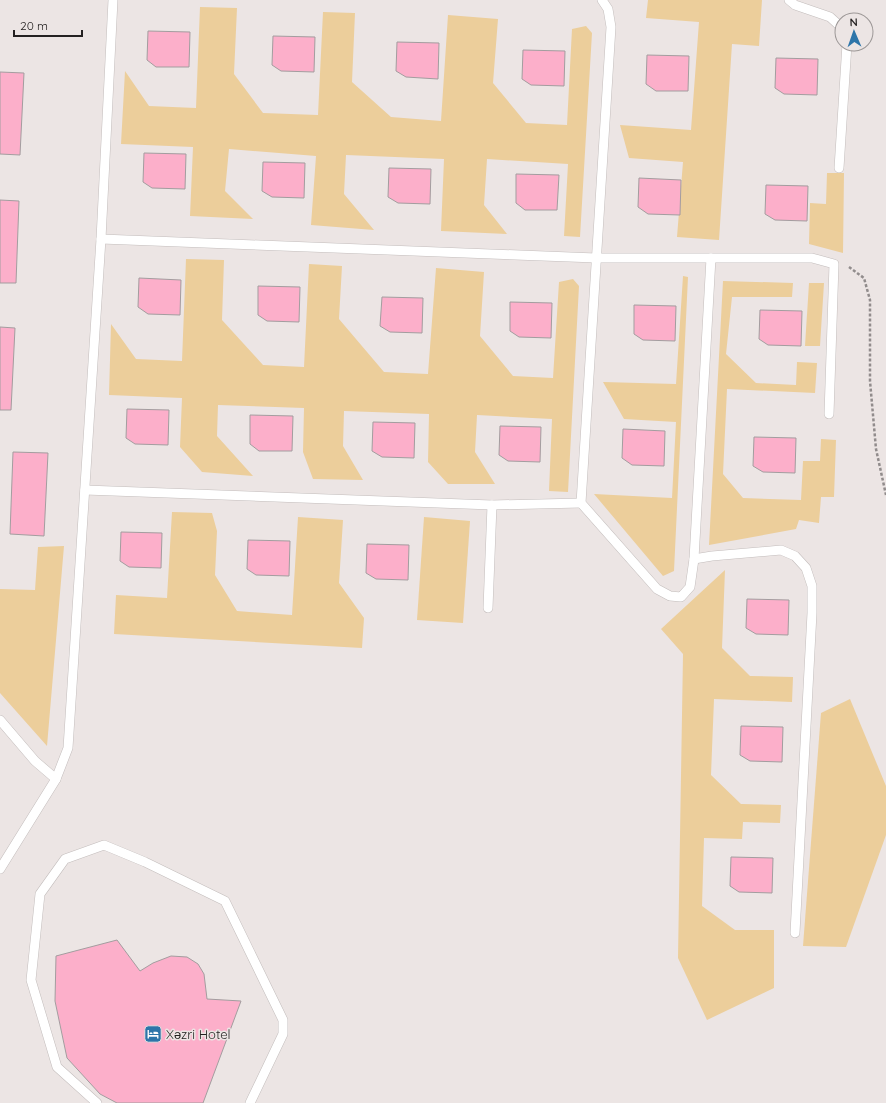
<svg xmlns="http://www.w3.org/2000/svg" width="886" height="1103" font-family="Quicksand,sans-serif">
  <rect width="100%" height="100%" fill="#ece5e4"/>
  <g fill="#ecce9b">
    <path d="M648 0H762L759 46 732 44 719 240 677 237 683 162 629 158 620 125 691 130 699 22 646 18Z"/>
    <path d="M200 7 237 8 234 74 263 113 318 115 323 12 355 13 352 82 391 117 441 121 448 15 498 19 493 83 526 123 567 125 572 29 586 26 592 33 580 237 564 236 568 164 487 159 484 205 507 234 441 231 444 159 346 155 344 194 374 230 311 225 316 156 229 149 225 191 253 219 190 216 193 147 121 144 125 71 149 106 196 108Z"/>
    <path d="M827 173H844L843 253 809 244 810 203 826 204Z"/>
    <path d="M186 259 224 260 222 320 263 365 304 367 309 264 342 266 339 319 384 372 428 374 436 268 484 272 480 336 513 376 553 378 559 282 573 279 579 286 568 492 549 491 552 419 477 415 475 452 495 484H448L428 462 429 414 344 411 343 446 363 480 313 479 303 452 304 408 218 405 217 436 253 476 202 472 180 447 182 398 109 395 111 324 136 359 182 361Z"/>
    <path d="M683 276 688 277 674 571 663 576 594 494 672 498 676 422 624 419 603 382 676 384Z"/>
    <path d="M723 281 793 283 792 297H732L726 354 756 383 796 385 797 362 817 363 815 393 727 389 723 474 743 498 801 500 803 461H820L821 439 836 440 834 497H821L819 523 799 520 796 529 709 545Z"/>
    <path d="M809 283H824L820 346H805Z"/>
    <path d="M172 512 212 513 217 531 215 575 237 611 292 615 298 517 343 520 339 583 364 618 362 648 114 634 116 595 167 598Z"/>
    <path d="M424 517 470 521 463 623 417 620Z"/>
    <path d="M64 546 47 746 0 693V589L35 590 38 547Z"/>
    <path d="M725 570 722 648 750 676 793 677 792 702 714 699 711 775 741 804 781 805 780 823 743 822 742 839 704 838 702 906 735 930H774V988L707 1020 678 958 683 654 661 629Z"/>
    <path d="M850 699 886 786V835L846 947 803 946 821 713Z"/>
  </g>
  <g fill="#fcafca" stroke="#a39d9f">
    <path d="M148 31 190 32 189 67H156L147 60Z"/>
    <path d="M273 36 315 37 314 72 281 71 272 65Z"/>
    <path d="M397 42 439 43 438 79 406 77 396 71Z"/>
    <path d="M523 50 565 51 564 86 531 85 522 79Z"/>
    <path d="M647 55 689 56 688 91H656L646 84Z"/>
    <path d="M776 58 818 59 817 95 784 94 775 88Z"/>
    <path d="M0 72 24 73 20 155 0 154Z"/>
    <path d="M144 153 186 154 185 189 152 188 143 182Z"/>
    <path d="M263 162 305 163 304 198 272 197 262 191Z"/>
    <path d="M389 168 431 169 430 204 398 203 388 197Z"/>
    <path d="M516 174 559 175 557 210H525L516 203Z"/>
    <path d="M639 178 681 180 680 215 648 214 638 207Z"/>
    <path d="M766 185 808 186 807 221 775 220 765 214Z"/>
    <path d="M0 200 19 201 16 283H0Z"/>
    <path d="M139 278 181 280 180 315 148 314 138 307Z"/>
    <path d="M258 286 300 287 299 322 267 321 258 315Z"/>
    <path d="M382 297 423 298 422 333 390 332 380 326Z"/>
    <path d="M510 302 552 303 551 338 519 337 510 331Z"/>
    <path d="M634 305 676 306 675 341 643 340 634 334Z"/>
    <path d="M760 310 802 311 801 346 768 345 759 339Z"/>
    <path d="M0 327 15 328 11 410H0Z"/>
    <path d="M127 409 169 410 168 445 135 444 126 438Z"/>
    <path d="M250 415 293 416 292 451H259L250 444Z"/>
    <path d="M373 422 415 423 414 458 382 457 372 451Z"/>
    <path d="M500 426 541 427 540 462 508 461 499 455Z"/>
    <path d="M623 429 665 431 664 466 632 465 622 458Z"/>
    <path d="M754 437 796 438 795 473 763 472 753 466Z"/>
    <path d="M13 452 48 453 44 536 10 534Z"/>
    <path d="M121 532 162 533 161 568 129 567 120 561Z"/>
    <path d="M248 540 290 541 289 576 256 575 247 569Z"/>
    <path d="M367 544 409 545 408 580 376 579 366 573Z"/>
    <path d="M747 599 789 600 788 635 756 634 746 628Z"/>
    <path d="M741 726 783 727 782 762 750 761 740 755Z"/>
    <path d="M731 857 773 858 772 893 739 892 730 886Z"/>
    <path d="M117 940 140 971 153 963 171 956 187 957 198 964 204 974 207 999 241 1001 203 1103H117L100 1094 67 1058 55 1001 56 956Z"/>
  </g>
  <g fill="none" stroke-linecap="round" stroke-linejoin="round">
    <defs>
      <g id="lane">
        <path d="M602 0 608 9 611 27 581 503 657 589 670 596 681 597 690 587 694 559 711 258"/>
        <path d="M789 0 795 5 830 17 842 28"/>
        <path d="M839 168 847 44"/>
        <path d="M101 239 596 258H812L834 264 829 414"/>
        <path d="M85 490 492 505 581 503"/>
        <path d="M694 559 712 556 781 550 795 556 806 568 812 586V613L795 933"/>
        <path d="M488 608 492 505"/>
        <path d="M0 720 35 761 56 779"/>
        <path d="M0 869 56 779 68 748 101 239 113 0"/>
        <path d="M97 1103 57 1067 31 980 40 894 65 859 104 845 145 862 225 901 283 1020V1034L250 1103"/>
      </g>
    </defs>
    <use href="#lane" stroke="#c3bdbc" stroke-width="10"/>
    <path stroke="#918c8c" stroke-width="2.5" stroke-dasharray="3 2" stroke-linecap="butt" d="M849 267 864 278 870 300V381L876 449 886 495"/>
    <use href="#lane" stroke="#fff" stroke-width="9"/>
  </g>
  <defs>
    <symbol id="hotel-square" viewBox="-11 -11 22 22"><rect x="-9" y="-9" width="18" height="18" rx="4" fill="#2d75a9" stroke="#ece5e4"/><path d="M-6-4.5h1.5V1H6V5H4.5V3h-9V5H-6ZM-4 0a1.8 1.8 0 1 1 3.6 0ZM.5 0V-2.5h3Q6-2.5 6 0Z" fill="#fff"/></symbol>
  </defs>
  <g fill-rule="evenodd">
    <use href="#hotel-square" x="143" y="1024" width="20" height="20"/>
  </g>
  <g text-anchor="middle" stroke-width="3" stroke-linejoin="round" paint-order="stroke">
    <g font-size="13" fill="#242121" stroke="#ece5e4" text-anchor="start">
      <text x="166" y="1039">Xәzri Hotel</text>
    </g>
  </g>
  <g transform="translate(854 32) rotate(358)"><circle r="19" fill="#ece5e4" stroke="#9c9796"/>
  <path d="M0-3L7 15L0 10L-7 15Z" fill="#2d75a9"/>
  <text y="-6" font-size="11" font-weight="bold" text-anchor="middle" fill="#242121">N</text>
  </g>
  <path d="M14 30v6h68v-6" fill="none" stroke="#242121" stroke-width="2"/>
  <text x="20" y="30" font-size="12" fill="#242121" stroke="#ece5e4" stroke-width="3" paint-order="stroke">20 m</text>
</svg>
